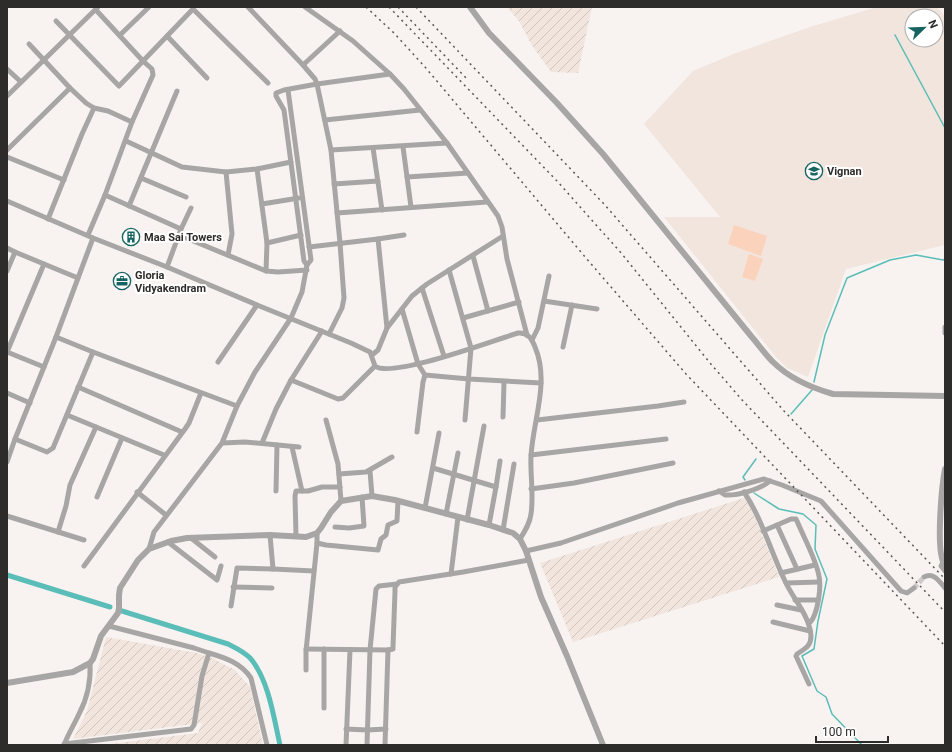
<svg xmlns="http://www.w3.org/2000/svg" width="952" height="752" font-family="Roboto,sans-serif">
  <defs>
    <pattern id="industrial-furrows" width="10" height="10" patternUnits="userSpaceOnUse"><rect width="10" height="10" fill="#f1e5de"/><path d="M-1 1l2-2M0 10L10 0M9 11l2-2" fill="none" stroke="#cfc5bf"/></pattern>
  </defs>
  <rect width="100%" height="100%" fill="#f8f3f1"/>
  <path fill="#f1e5de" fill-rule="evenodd" d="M877 7H937L945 16V245L846 269 808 377 787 368 776 357 664 217H720L644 124 693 71 736 53 810 27ZM912 16H936V40H912Z"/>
  <g fill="url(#industrial-furrows)">
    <path d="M507 7H592L578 73 551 72 531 44 519 21Z"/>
    <path d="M747 497 779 577 573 642 540 563Z"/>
    <path d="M106 637 197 653 214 659 235 670 250 687 263 745H102L198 733 202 723 73 739 87 711Z"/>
  </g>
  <g fill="#fbd3bd">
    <path d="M734 225 767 236 761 256 728 244Z"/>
    <path d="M749 254 763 259 755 281 742 277Z"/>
  </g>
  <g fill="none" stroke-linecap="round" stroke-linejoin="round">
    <g stroke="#5bbdb7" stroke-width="1.5">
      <path d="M895 35 945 128"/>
      <path d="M814 382 825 335 847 278 890 260 916 255 943 260 945 259"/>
      <path d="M791 414 812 390"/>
      <path d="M745 480 743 477 756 459"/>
      <path d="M754 493 757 495 779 509 803 514 816 525 815 549 827 579 818 621 814 649 802 656 817 691 826 697 832 714 862 745"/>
    </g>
    <g stroke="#5bbdb7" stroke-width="5">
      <path d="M7 575 110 607"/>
      <path d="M122 611 228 644C236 648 245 652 251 659 269 681 274 719 280 745"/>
    </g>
    <path stroke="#d0cbc9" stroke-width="5" stroke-dasharray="5 2.5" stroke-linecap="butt" d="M914 588 924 577"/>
    <g stroke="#a8a6a5" stroke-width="5">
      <path d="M248 7 303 65 315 79 317 84 331 150 340 243 344 298 342 308 329 334"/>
      <path d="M305 7 353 41 390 74"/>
      <path d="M56 21 119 86 143 61 96 10"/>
      <path d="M120 35 149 7"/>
      <path d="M167 36 207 78"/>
      <path d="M303 65 340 31"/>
      <path d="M7 69 21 82"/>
      <path d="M288 90 311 260 307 265"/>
      <path d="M7 96 98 7"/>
      <path d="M94 108 108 111 132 122"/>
      <path d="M325 120 420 110"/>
      <path d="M126 141 182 167 226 172"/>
      <path d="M403 147 407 177 468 173"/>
      <path d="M373 148 382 210"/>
      <path d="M7 150 70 88 29 44"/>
      <path d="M331 150 447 143"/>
      <path d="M7 157 64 180"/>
      <path d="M257 169 267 243 266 271"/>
      <path d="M407 177 411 207"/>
      <path d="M141 178 186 197"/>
      <path d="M334 184 378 181"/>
      <path d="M105 195 181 229 167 267"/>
      <path d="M7 201 93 238 167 267 257 305 351 343 370 352 375 366C391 379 494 340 518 333 527 332 532 338 535 347 550 382 533 420 531 456 530 474 534 495 531 514 530 523 525 531 520 539"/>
      <path d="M262 204 299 198"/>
      <path d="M129 206 177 91"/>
      <path d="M337 213 487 202"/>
      <path d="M48 219 82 134 94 108 86 103 70 88"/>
      <path d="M181 229 191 208"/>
      <path d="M88 235 105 195 132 122 153 75 152 69 143 61 193 9 268 83"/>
      <path d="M179 235 266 271 278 272 307 270"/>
      <path d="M378 239 404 235"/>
      <path d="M267 243 301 235"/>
      <path d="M309 247 378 239 387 328"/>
      <path d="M7 248 15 252 7 271"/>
      <path d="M228 255 232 234 226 172 257 169 291 162"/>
      <path d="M473 256 488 311"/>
      <path d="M44 264 78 278"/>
      <path d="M449 270 471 348 465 420"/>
      <path d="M422 288 444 356"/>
      <path d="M544 301 597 309"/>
      <path d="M402 309 418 364 425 375 469 379 541 383"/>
      <path d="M463 318 519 302"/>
      <path d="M945 327V333"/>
      <path d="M56 337 93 238"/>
      <path d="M532 340 538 328 549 276"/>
      <path d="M563 347 572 305"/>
      <path d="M7 352 44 264 15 252"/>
      <path d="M7 352 44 367"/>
      <path d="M372 355 378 350 387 328 412 296 427 284 503 236"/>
      <path d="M218 362 257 305"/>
      <path d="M291 380 338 399 343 398 375 366"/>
      <path d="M78 387 182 432"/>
      <path d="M7 393 30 403"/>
      <path d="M67 415 164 455"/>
      <path d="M503 417 504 382"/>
      <path d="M326 420 338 464 341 501"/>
      <path d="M537 420 658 406 684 402"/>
      <path d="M417 432 423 382 425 375"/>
      <path d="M15 439 56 337 93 352"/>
      <path d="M222 443 245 442 299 447"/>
      <path d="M262 443 276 409 291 380 322 331"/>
      <path d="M292 447 302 491"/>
      <path d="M531 455 666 439"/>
      <path d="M7 462 15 439 47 452 53 448 93 352 237 406"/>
      <path d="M433 468 496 487 489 525"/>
      <path d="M370 471 372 496"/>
      <path d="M339 474 366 472 392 457"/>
      <path d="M496 487 500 461"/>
      <path d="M531 489 574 483 673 463"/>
      <path d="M276 491 277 445"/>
      <path d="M719 491 725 495C737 496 761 489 770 481"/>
      <path d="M137 492 166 515"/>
      <path d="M744 492C762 519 771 552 785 581 793 599 810 616 811 636 811 647 804 649 797 654L796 656 809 684"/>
      <path d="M97 497 122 438"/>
      <path d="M425 508 439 433"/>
      <path d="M446 514 458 453"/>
      <path d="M7 516 84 540"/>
      <path d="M467 520 484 426"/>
      <path d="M777 525 797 569"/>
      <path d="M335 527 349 528 364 526 362 497"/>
      <path d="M503 530 514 464"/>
      <path d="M763 531 791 519H796L797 521C804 538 816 559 819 576 821 586 819 598 817 607 815 613 814 620 809 623"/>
      <path d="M58 532 66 506 70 485 96 427"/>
      <path d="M296 536 295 496 296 491H308L322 487H340"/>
      <path d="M191 538 215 557"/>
      <path d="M168 542 217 580 221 566"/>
      <path d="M317 543 326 545 378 550 381 539 386 535 388 525 397 521 398 501"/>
      <path d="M149 549 154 532 222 443 237 406 255 372 291 318 302 292 307 265 304 261 284 110 276 96V93L284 90 317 84 390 74 404 89 447 143 498 216 502 227 507 259 527 335"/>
      <path d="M526 551 561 543 678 503 764 479 782 485 821 501 901 591 907 593 914 588"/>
      <path d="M943 562 941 566 945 571"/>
      <path d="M84 566 185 429 189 423 201 393"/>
      <path d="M273 569 314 571"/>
      <path d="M781 573 815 565"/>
      <path d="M451 574 458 517"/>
      <path d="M924 577C934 572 939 581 945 588"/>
      <path d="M786 583 819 582"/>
      <path d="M233 587 272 588"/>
      <path d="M795 600H818"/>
      <path d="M777 605 801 610"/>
      <path d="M231 606 237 568 273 569 270 535"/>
      <path d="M773 622 810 631"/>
      <path d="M109 626 194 648 209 653"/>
      <path d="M306 649 388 650 385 745"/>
      <path d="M388 650 393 649V647L395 591V587L399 582 463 572 529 560"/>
      <path d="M306 670V651L317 543V533"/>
      <path d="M324 708V649"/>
      <path d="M346 729 367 730 386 729"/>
      <path d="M64 744 191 729 194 725 202 676 209 653C226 658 241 663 251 678L267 745"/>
      <path d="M64 745C68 734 74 725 79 714 87 699 91 681 90 663"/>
      <path d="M346 745 350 650"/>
      <path d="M367 745 370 650 376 589 379 586 397 584"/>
    </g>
    <g stroke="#a8a6a5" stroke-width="6">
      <path d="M470 7 489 33 557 103 603 154 751 336C758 344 765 354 773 362 789 378 812 388 833 394L945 396"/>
      <path d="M945 469C942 485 935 554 945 565"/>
      <path d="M7 683 73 672 90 663 93 659 101 636 118 613 119 608V595L120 588 138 560 149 549 171 541 187 538 270 535 306 537 317 533 321 528 331 512 341 501 372 496 395 500 489 525 513 533 520 539 526 551 541 597 567 656 603 745"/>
    </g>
    <g stroke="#585654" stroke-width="1.5" stroke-dasharray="2 4" stroke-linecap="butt">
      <path d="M366 7 394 33 425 67 586 258 686 374 945 646"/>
      <path d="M389 7 557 181 622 254 710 363 743 401 945 612"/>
      <path d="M398 7 468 80"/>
      <path d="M416 7 604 204 784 411 945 579"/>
    </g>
  </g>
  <defs>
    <symbol id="university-ring" viewBox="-11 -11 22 22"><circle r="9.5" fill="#fff" stroke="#166461" stroke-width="1.5"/><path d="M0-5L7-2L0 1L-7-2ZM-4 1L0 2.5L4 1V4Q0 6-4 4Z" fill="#166461"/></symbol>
    <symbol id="building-ring" viewBox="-11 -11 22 22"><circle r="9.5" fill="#fff" stroke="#166461" stroke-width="1.5"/><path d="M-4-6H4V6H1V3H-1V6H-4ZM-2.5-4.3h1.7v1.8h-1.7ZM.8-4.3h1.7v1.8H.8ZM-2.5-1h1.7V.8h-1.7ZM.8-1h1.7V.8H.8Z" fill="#166461"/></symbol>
    <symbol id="office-ring" viewBox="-11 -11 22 22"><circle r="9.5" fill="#fff" stroke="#166461" stroke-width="1.5"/><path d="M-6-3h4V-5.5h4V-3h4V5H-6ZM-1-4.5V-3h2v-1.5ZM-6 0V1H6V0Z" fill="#166461"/></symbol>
  </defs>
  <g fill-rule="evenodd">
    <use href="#university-ring" x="804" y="161" width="20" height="20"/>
    <use href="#building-ring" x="121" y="227" width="20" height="20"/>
    <use href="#office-ring" x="112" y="271" width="20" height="20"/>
  </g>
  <g text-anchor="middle" stroke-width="4" stroke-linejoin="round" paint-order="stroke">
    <g font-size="11" font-weight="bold" fill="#2e2c2b" stroke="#fff" text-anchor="start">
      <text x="827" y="175">Vignan</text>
      <text x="144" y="241">Maa Sai Towers</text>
      <text x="135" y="279">Gloria<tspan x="135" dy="13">Vidyakendram</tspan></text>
    </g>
  </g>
  <rect width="952" height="752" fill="none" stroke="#2e2c2b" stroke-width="16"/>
  <g transform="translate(924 28) rotate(67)"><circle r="19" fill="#ffffff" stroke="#ababaa"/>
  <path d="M0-3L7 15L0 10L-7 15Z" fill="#166461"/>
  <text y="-6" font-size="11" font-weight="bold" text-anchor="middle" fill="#2e2c2b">N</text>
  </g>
  <path d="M816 736v6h72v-6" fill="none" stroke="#2e2c2b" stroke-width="2"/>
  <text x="822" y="736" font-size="12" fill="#2e2c2b" stroke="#ffffff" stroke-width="3" paint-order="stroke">100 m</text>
</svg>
